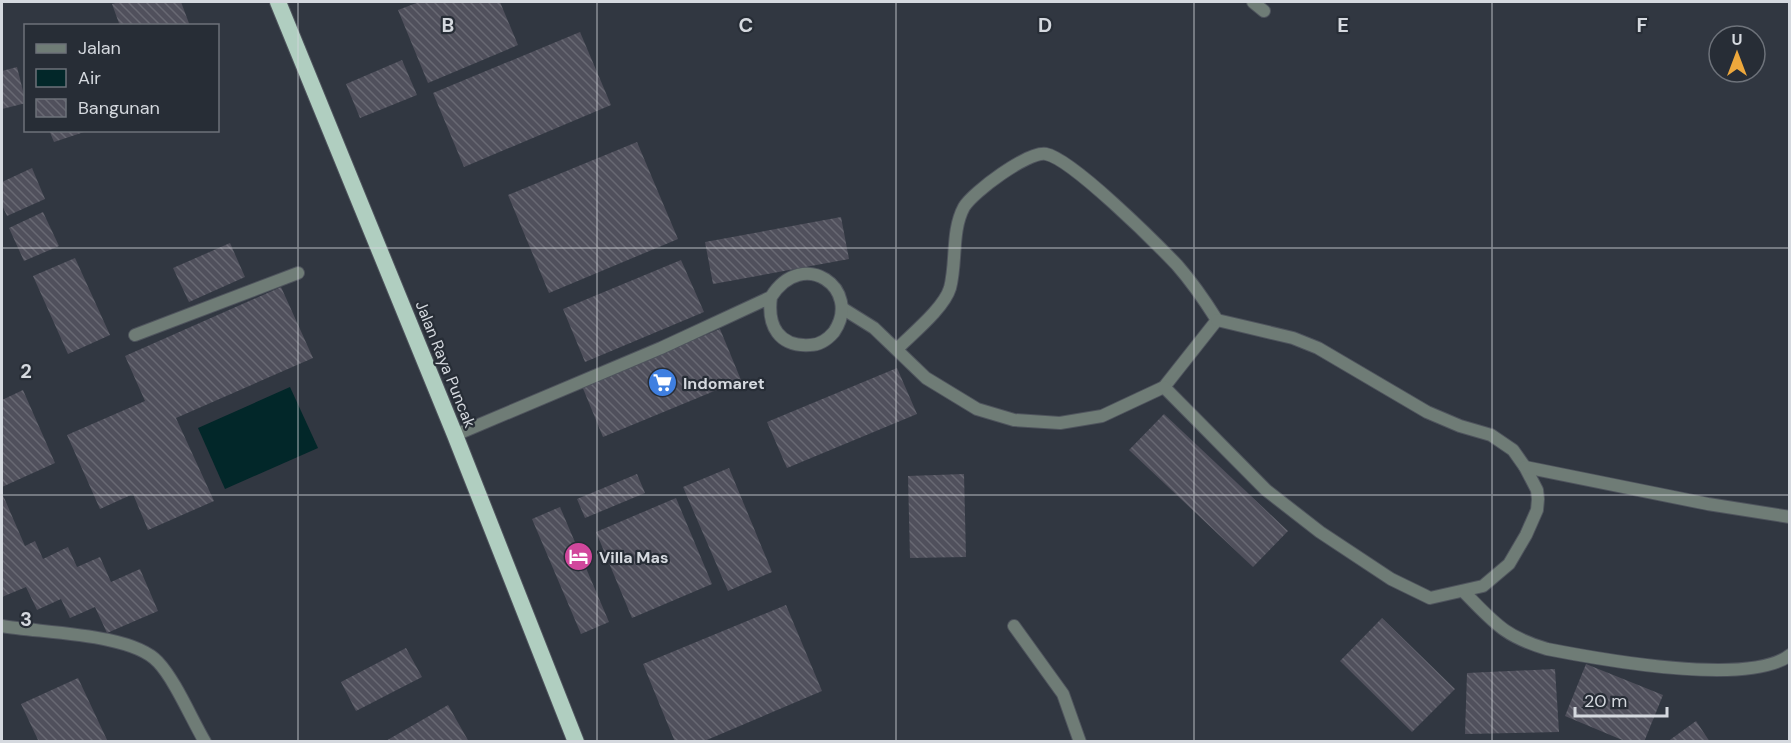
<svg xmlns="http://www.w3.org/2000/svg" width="1791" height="743" font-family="'DM Sans',sans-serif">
  <defs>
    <pattern id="building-back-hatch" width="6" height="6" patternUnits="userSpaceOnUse" patternTransform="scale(1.5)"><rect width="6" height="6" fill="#50505c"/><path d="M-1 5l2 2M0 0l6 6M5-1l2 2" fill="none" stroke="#686973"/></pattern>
  </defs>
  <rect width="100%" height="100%" fill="#313741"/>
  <path fill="#022729" d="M290 387 318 448 225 489 198 428Z"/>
  <g fill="url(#building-back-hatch)">
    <path d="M119 2H181L190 26H120L112 4Z"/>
    <path d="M419 2H500L518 45 428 83 398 10Z"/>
    <path d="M580 32 611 105 464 167 433 93Z"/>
    <path d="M402 60 417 95 360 118 346 84Z"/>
    <path d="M17 67 26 103 2 109V71Z"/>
    <path d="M49 130H87V131L54 142Z"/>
    <path d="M637 142 678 239 549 293 508 195Z"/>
    <path d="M32 168 45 199 7 216 2 205V182Z"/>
    <path d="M43 212 59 246 24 261 9 228Z"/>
    <path d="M841 217 849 259 713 284 705 242Z"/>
    <path d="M230 243 245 277 189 302 173 268Z"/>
    <path d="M75 258 110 335 68 354 33 276Z"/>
    <path d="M681 260 704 312 585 362 563 309Z"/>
    <path d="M281 287 313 358 176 418 214 501 148 530 133 494 100 509 67 435 145 401 125 356Z"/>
    <path d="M720 329 741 380 603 437 582 386Z"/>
    <path d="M897 368 917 414 787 468 767 422Z"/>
    <path d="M23 390 55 463 2 487V400Z"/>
    <path d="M1164 414 1288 531 1253 567 1129 450Z"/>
    <path d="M729 468 772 572 728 591 683 487Z"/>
    <path d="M637 474 645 493 585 518 577 499Z"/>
    <path d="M964 474 966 557 910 558 908 476Z"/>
    <path d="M2 493 25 546 35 541 43 559 68 547 77 567 100 557 111 582 140 569 158 611 107 633 95 607 70 618 61 599 37 610 26 587 2 597Z"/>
    <path d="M676 498 712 584 632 618 596 532Z"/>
    <path d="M560 507 609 622 581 634 532 519Z"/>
    <path d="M786 605 822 691 702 742H675L643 664Z"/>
    <path d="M1382 618 1455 689 1412 732 1340 661Z"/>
    <path d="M406 648 422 677 356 711 341 682Z"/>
    <path d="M1586 664 1663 695 1644 742H1627L1565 716Z"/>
    <path d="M1555 669 1559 732 1465 734 1467 673Z"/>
    <path d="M78 678 108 742H39L21 704Z"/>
    <path d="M448 705 469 742H384Z"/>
    <path d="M1696 721 1710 742H1667Z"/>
  </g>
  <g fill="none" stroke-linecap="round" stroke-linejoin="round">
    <defs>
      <g id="service">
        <path d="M842 308 874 328 926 378 977 409 1014 420 1060 423 1102 416 1164 387 1217 320C1205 301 1192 282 1177 265 1156 243 1072 159 1046 154 1028 151 973 192 964 207 951 231 957 262 950 288 944 308 913 333 897 349"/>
        <path d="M135 335 298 273"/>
        <path d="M1164 387 1266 490 1320 532 1391 579 1430 598 1483 586 1509 564 1526 535 1537 510 1538 499 1537 490 1525 467 1513 450 1491 435 1460 426 1427 412 1318 348 1293 338 1217 320"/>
        <path d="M455 435 661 348 771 297C803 246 863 289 834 332 828 339 819 345 810 345 779 347 767 326 771 297"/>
        <path d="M1525 467 1708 504 1790 517"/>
        <path d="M1463 591C1494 622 1503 636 1547 649 1598 659 1749 687 1790 655"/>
      </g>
      <g id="minor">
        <path d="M1253 2 1264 11"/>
        <path d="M2 626C41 633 132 633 158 662 175 680 191 718 205 742"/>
        <path d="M1014 626 1063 694 1080 742"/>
      </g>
      <path id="trunk" d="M278 2 455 435 576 742"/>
    </defs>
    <use href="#service" stroke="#4f545d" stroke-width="14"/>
    <use href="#minor" stroke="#4f545d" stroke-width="14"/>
    <use href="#trunk" stroke="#4f545d" stroke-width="18"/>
    <use href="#service" stroke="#6f7c76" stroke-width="12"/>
    <use href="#minor" stroke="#6f7c76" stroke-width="12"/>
    <use href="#trunk" stroke="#b0cec0" stroke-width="16"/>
  </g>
  <path fill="none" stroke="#d5d9df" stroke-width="1.5" stroke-opacity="0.55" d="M298 2V742M597 2V742M896 2V742M1194 2V742M1492 2V742M2 248H1790M2 495H1790"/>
  <defs>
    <symbol id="supermarket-disc" viewBox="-11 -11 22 22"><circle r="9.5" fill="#3f7fe0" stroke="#272d36"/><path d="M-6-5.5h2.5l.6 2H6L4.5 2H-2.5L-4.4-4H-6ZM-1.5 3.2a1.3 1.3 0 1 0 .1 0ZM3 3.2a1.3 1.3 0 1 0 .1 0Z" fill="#fff"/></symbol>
    <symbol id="hotel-disc" viewBox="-11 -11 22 22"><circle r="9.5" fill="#d1479c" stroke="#272d36"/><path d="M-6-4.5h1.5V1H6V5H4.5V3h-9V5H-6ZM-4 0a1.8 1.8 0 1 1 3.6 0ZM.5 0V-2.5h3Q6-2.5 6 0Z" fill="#fff"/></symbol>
  </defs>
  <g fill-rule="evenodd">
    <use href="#supermarket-disc" x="646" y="366" width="33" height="33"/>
    <use href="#hotel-disc" x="562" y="540" width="33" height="33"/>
  </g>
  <g text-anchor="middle" stroke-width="4.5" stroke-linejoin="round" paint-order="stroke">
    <g font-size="16" fill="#d5d9df" stroke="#272d36">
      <text transform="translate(446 364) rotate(68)" y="6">Jalan Raya Puncak</text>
    </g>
    <g font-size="16" font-weight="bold" fill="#d5d9df" stroke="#272d36" text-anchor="start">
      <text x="683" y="389">Indomaret</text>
      <text x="599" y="563">Villa Mas</text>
    </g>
  </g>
  <g font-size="20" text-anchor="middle" font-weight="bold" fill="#d5d9df" stroke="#272d36" stroke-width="4.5" stroke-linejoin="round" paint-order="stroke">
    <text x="448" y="32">B</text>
    <text x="746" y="32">C</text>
    <text x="1045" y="32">D</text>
    <text x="1343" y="32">E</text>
    <text x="1642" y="32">F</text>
    <text x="26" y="378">2</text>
    <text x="26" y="626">3</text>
  </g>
  <rect width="1791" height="743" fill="none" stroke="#d5d9df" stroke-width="6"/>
  <rect x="24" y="24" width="195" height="108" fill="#272d36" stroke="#6d727a" stroke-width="1.5"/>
  <rect x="36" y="44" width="30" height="9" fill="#6f7c76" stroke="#6d727a" stroke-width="1.5"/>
  <text x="78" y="54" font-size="18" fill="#d5d9df">Jalan</text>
  <rect x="36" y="69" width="30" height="18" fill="#022729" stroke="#6d727a" stroke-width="1.5"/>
  <text x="78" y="84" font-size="18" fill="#d5d9df">Air</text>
  <rect x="36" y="99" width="30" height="18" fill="url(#building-back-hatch)" stroke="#6d727a" stroke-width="1.5"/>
  <text x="78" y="114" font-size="18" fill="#d5d9df">Bangunan</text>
  <g transform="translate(1737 54)"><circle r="28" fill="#272d36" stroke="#6d727a" stroke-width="1.5"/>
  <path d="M0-4.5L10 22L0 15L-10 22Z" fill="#eea83c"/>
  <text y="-9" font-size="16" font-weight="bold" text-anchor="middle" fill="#d5d9df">U</text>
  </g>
  <path d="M1575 707v9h92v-9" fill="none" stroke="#d5d9df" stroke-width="3"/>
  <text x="1584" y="707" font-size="18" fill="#d5d9df" stroke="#272d36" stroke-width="4.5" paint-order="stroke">20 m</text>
</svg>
